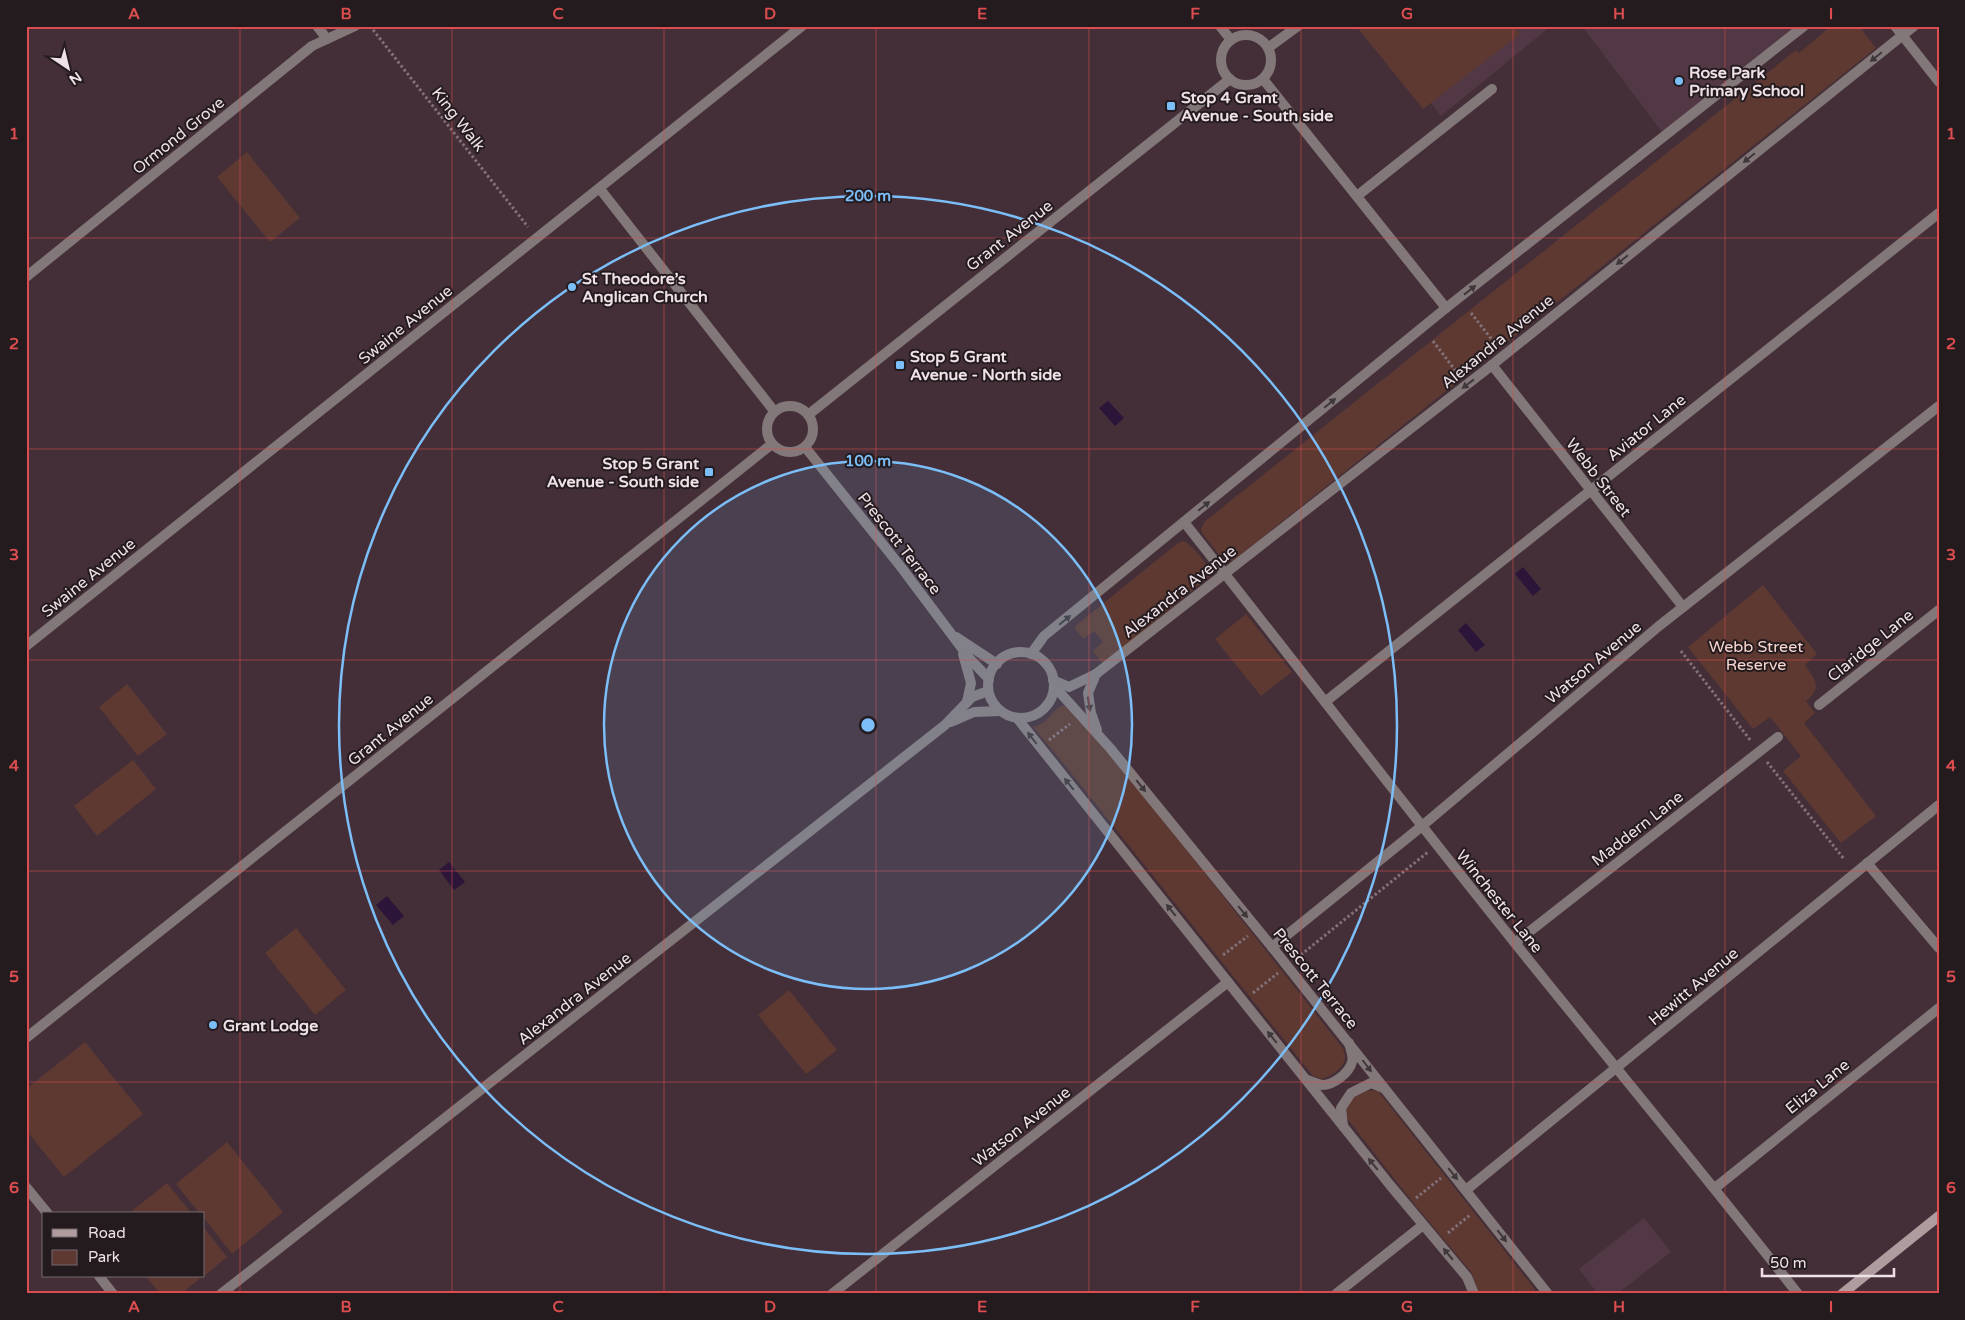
<svg xmlns="http://www.w3.org/2000/svg" width="1965" height="1320" font-family="'Varela Round',sans-serif">
  <rect width="100%" height="100%" fill="#442f39"/>
  <g fill="#523844">
    <path d="M1371 26H1551L1441 116Z"/>
    <path d="M1582 26H1803L1665 136Z"/>
    <path d="M1644 1218 1671 1252 1617 1294H1598L1579 1269Z"/>
  </g>
  <g fill="#5d3932">
    <path d="M1356 26H1514L1520 34 1423 109Z"/>
    <path d="M1831 26H1859L1876 48 1234 560 1230 562 1223 560 1202 533 1201 530 1204 522 1796 50 1799 53Z"/>
    <path d="M247 152 300 218 270 242 217 177Z"/>
    <path d="M1183 541C1192 544 1211 567 1210 576L1103 664 1093 651 1103 642 1094 631 1083 639 1074 627 1178 543Z"/>
    <path d="M1763 585 1817 654 1805 665C1815 680 1823 687 1806 701L1815 713 1804 723 1876 816 1841 843 1783 771 1801 756 1770 717 1753 729 1688 647Z"/>
    <path d="M1246 614 1292 672 1261 696 1215 639Z"/>
    <path d="M127 684 167 734 138 756 99 707Z"/>
    <path d="M1064 705 1074 712 1129 777 1342 1047C1352 1063 1335 1075 1322 1079L1313 1076 1059 758 1033 727C1050 723 1051 709 1064 705Z"/>
    <path d="M133 760 156 789 97 836 74 806Z"/>
    <path d="M296 928 346 990 315 1015 265 953Z"/>
    <path d="M789 990 837 1050 806 1074 758 1015Z"/>
    <path d="M85 1042 143 1114 64 1177 26 1130V1089Z"/>
    <path d="M1372 1090 1378 1091 1534 1288 1536 1294H1479L1471 1272 1415 1205 1346 1117C1344 1102 1358 1092 1372 1090Z"/>
    <path d="M227 1142 283 1212 232 1254 204 1218V1214H200L176 1184Z"/>
    <path d="M167 1183 192 1214H128Z"/>
    <path d="M204 1228 227 1257 204 1276Z"/>
    <path d="M146 1276H203L181 1294H160Z"/>
  </g>
  <g fill="#2b163a">
    <path d="M1108 401 1124 418 1115 426 1099 408Z"/>
    <path d="M1523 567 1541 589 1533 596 1515 574Z"/>
    <path d="M1466 623 1485 645 1476 652 1458 630Z"/>
    <path d="M449 862 465 882 454 890 439 870Z"/>
    <path d="M387 896 404 916 393 925 376 905Z"/>
  </g>
  <g fill="none" stroke-linecap="round" stroke-linejoin="round">
    <g stroke="#837179" stroke-width="3" stroke-dasharray="2.5 2.5" stroke-linecap="butt">
      <path d="M370 26 528 227"/>
      <path d="M1471 313 1497 346"/>
      <path d="M1433 341 1458 374"/>
      <path d="M1681 651 1751 741"/>
      <path d="M1049 740 1070 724"/>
      <path d="M1767 762 1844 859"/>
      <path d="M1223 955 1248 936"/>
      <path d="M1297 958 1428 852"/>
      <path d="M1253 993 1278 973"/>
      <path d="M1416 1198 1441 1178"/>
      <path d="M1448 1233 1470 1215"/>
    </g>
    <g stroke="#837879" stroke-width="10">
      <path d="M1357 196 1492 89"/>
      <path d="M1184 522C1295 662 1403 804 1515 943 1609 1060 1705 1175 1798 1294"/>
      <path d="M1325 702 1939 213"/>
      <path d="M1819 705 1939 610"/>
      <path d="M1515 943 1778 737"/>
      <path d="M1307 1080C1312 1082 1318 1084 1322 1085 1334 1085 1349 1073 1352 1062 1354 1057 1350 1048 1349 1043"/>
      <path d="M1343 1126 1341 1108 1351 1093 1371 1083 1383 1088"/>
      <path d="M1715 1188 1939 1008"/>
    </g>
    <g stroke="#837879" stroke-width="10">
      <path d="M317 26 327 39"/>
      <path d="M1220 26 1231 40"/>
      <path d="M1895 26 1939 82"/>
      <circle cx="1246" cy="60" r="25"/>
      <path d="M1268 48 1298 26"/>
      <path d="M1263 79 1446 308"/>
      <path d="M600 189 774 411"/>
      <path d="M26 277 312 46 355 26"/>
      <path d="M1492 365 1683 607"/>
      <circle cx="790" cy="429" r="23"/>
      <path d="M808 415 1230 79"/>
      <path d="M805 447 901 567 970 659 989 679"/>
      <path d="M956 637 997 664"/>
      <path d="M26 646 802 26"/>
      <circle cx="1021" cy="685" r="33"/>
      <path d="M963 654 971 683 967 702"/>
      <path d="M1031 654 1044 636 1446 308 1804 26"/>
      <path d="M1096 674 1088 693 1091 713 1097 730"/>
      <path d="M1053 680 1069 687 1096 674 1492 365 1914 26"/>
      <path d="M1054 686 1110 748 1272 947 1548 1294"/>
      <path d="M1017 718 1390 1185 1467 1277 1474 1294"/>
      <path d="M951 722 974 712 1000 711"/>
      <path d="M1867 863 1939 948"/>
      <path d="M1272 947 1422 826 1659 626 1939 406"/>
      <path d="M26 1038 772 444"/>
      <path d="M26 1187 48 1214"/>
      <path d="M1466 1190 1939 805"/>
      <path d="M99 1276 113 1294"/>
      <path d="M221 1294 945 725 972 697 988 691"/>
      <path d="M832 1294 1228 982"/>
      <path d="M1336 1294 1423 1225"/>
    </g>
    <path stroke="#af9c9e" stroke-width="10" d="M1842 1294 1939 1216"/>
  </g>
  <defs><path id="oneway-solid" d="M-6-.8H1V-3.2L6.5 0L1 3.2V.8H-6Z" transform="scale(1.25)"/></defs>
  <g fill="#40373a">
    <use href="#oneway-solid" transform="translate(1876 57) rotate(141)"/>
    <use href="#oneway-solid" transform="translate(1749 158) rotate(141)"/>
    <use href="#oneway-solid" transform="translate(1622 260) rotate(141)"/>
    <use href="#oneway-solid" transform="translate(1470 290) rotate(-38)"/>
    <use href="#oneway-solid" transform="translate(1468 384) rotate(142)"/>
    <use href="#oneway-solid" transform="translate(1330 403) rotate(-39)"/>
    <use href="#oneway-solid" transform="translate(1204 506) rotate(-39)"/>
    <use href="#oneway-solid" transform="translate(1065 620) rotate(-39)"/>
    <use href="#oneway-solid" transform="translate(1089 704) rotate(81)"/>
    <use href="#oneway-solid" transform="translate(1032 738) rotate(-128)"/>
    <use href="#oneway-solid" transform="translate(1069 784) rotate(-129)"/>
    <use href="#oneway-solid" transform="translate(1141 786) rotate(51)"/>
    <use href="#oneway-solid" transform="translate(1171 910) rotate(-129)"/>
    <use href="#oneway-solid" transform="translate(1243 912) rotate(51)"/>
    <use href="#oneway-solid" transform="translate(1272 1037) rotate(-129)"/>
    <use href="#oneway-solid" transform="translate(1367 1066) rotate(53)"/>
    <use href="#oneway-solid" transform="translate(1373 1164) rotate(-129)"/>
    <use href="#oneway-solid" transform="translate(1453 1174) rotate(51)"/>
    <use href="#oneway-solid" transform="translate(1502 1236) rotate(52)"/>
    <use href="#oneway-solid" transform="translate(1448 1254) rotate(-130)"/>
  </g>
  <path fill="none" stroke="#db4d4e" stroke-width="1" stroke-opacity="0.55" d="M240 26V1294M452 26V1294M664 26V1294M876 26V1294M1089 26V1294M1301 26V1294M1513 26V1294M1725 26V1294M26 238H1939M26 449H1939M26 660H1939M26 871H1939M26 1082H1939"/>
  <circle cx="868" cy="725" r="264" fill="#7bbef8" fill-opacity=".12"/>
  <g fill="none" stroke="#7bbef8" stroke-width="2.5">
    <circle cx="868" cy="725" r="264"/>
    <circle cx="868" cy="725" r="529"/>
  </g>
  <g fill="#7bbef8" stroke="#241b1f" stroke-width="2">
    <circle cx="1679" cy="81" r="5"/>
    <rect x="1166" y="101" width="10" height="10" rx="2.5"/>
    <circle cx="572" cy="287" r="5"/>
    <rect x="895" y="360" width="10" height="10" rx="2.5"/>
    <rect x="704" y="467" width="10" height="10" rx="2.5"/>
    <circle cx="213" cy="1025" r="5"/>
  </g>
  <g text-anchor="middle" stroke-width="4" stroke-linejoin="round" paint-order="stroke">
    <g font-size="16" font-weight="bold" fill="#efe1e7" stroke="#241b1f" text-anchor="start">
      <text x="1689" y="78">Rose Park<tspan x="1689" dy="18">Primary School</tspan></text>
      <text x="1181" y="103">Stop 4 Grant<tspan x="1181" dy="18">Avenue - South side</tspan></text>
      <text x="582" y="284">St Theodore’s<tspan x="582" dy="18">Anglican Church</tspan></text>
      <text x="910" y="362">Stop 5 Grant<tspan x="910" dy="18">Avenue - North side</tspan></text>
      <text x="699" y="469" text-anchor="end">Stop 5 Grant<tspan x="699" dy="18">Avenue - South side</tspan></text>
      <text x="223" y="1031">Grant Lodge</text>
    </g>
    <g font-size="16" fill="#efe1e7" stroke="#241b1f">
      <text transform="translate(459 119) rotate(52)" y="6">King Walk</text>
      <text transform="translate(178 135) rotate(-39)" y="6">Ormond Grove</text>
      <text transform="translate(1009 235) rotate(-38)" y="6">Grant Avenue</text>
      <text transform="translate(405 324) rotate(-39)" y="6">Swaine Avenue</text>
      <text transform="translate(1497 341) rotate(-39)" y="6">Alexandra Avenue</text>
      <text transform="translate(1646 427) rotate(-39)" y="6">Aviator Lane</text>
      <text transform="translate(1599 477) rotate(52)" y="6">Webb Street</text>
      <text transform="translate(900 543) rotate(52)" y="6">Prescott Terrace</text>
      <text transform="translate(88 577) rotate(-39)" y="6">Swaine Avenue</text>
      <text transform="translate(1179 591) rotate(-38)" y="6">Alexandra Avenue</text>
      <text transform="translate(1870 645) rotate(-39)" y="6">Claridge Lane</text>
      <text transform="translate(1593 662) rotate(-40)" y="6">Watson Avenue</text>
      <text transform="translate(390 729) rotate(-39)" y="6">Grant Avenue</text>
      <text transform="translate(1637 828) rotate(-38)" y="6">Maddern Lane</text>
      <text transform="translate(1500 901) rotate(51)" y="6">Winchester Lane</text>
      <text transform="translate(1316 978) rotate(51)" y="6">Prescott Terrace</text>
      <text transform="translate(1693 986) rotate(-40)" y="6">Hewitt Avenue</text>
      <text transform="translate(574 998) rotate(-38)" y="6">Alexandra Avenue</text>
      <text transform="translate(1817 1086) rotate(-39)" y="6">Eliza Lane</text>
      <text transform="translate(1021 1126) rotate(-38)" y="6">Watson Avenue</text>
    </g>
    <g font-size="16" fill="#f9d7d0" stroke="#241b1f">
      <text x="1756" y="652">Webb Street<tspan x="1756" dy="18">Reserve</tspan></text>
    </g>
  </g>
  <circle cx="868" cy="725" r="8" fill="#7bbef8" stroke="#241b1f" stroke-width="2.5"/>
  <g font-size="15" text-anchor="middle" font-weight="bold" fill="#7bbef8" stroke="#241b1f" stroke-width="4" stroke-linejoin="round" paint-order="stroke">
    <text x="868" y="201">200 m</text>
    <text x="868" y="466">100 m</text>
  </g>
  <rect width="1965" height="1320" fill="none" stroke="#241b1f" stroke-width="55"/>
  <rect x="42" y="1212" width="162" height="65" fill="#241b1f" stroke="#756a6f"/>
  <rect x="52" y="1229" width="25" height="8" fill="#af9c9e" stroke="#756a6f"/>
  <text x="88" y="1238" font-size="15" fill="#efe1e7">Road</text>
  <rect x="52" y="1250" width="25" height="15" fill="#5d3932" stroke="#756a6f"/>
  <text x="88" y="1262" font-size="15" fill="#efe1e7">Park</text>
  <g transform="translate(68 68) rotate(145)" stroke="#241b1f" stroke-width="4" paint-order="stroke">
  <path d="M0-4L9 19L0 12L-9 19Z" fill="#efe1e7"/>
  <text y="-8" font-size="14" font-weight="bold" text-anchor="middle" fill="#efe1e7">N</text>
  </g>
  <path d="M1762 1268v8h132v-8" fill="none" stroke="#efe1e7" stroke-width="2.5"/>
  <text x="1770" y="1268" font-size="15" fill="#efe1e7" stroke="#241b1f" stroke-width="4" paint-order="stroke">50 m</text>
  <rect x="28" y="28" width="1910" height="1264" fill="none" stroke="#db4d4e" stroke-width="2"/>
  <g font-size="16" text-anchor="middle" font-weight="bold" fill="#db4d4e">
    <text x="134" y="19">A</text>
    <text x="346" y="19">B</text>
    <text x="558" y="19">C</text>
    <text x="770" y="19">D</text>
    <text x="982" y="19">E</text>
    <text x="1195" y="19">F</text>
    <text x="1407" y="19">G</text>
    <text x="1619" y="19">H</text>
    <text x="1831" y="19">I</text>
    <text x="14" y="139">1</text>
    <text x="1951" y="139">1</text>
    <text x="14" y="349">2</text>
    <text x="1951" y="349">2</text>
    <text x="14" y="560">3</text>
    <text x="1951" y="560">3</text>
    <text x="14" y="771">4</text>
    <text x="1951" y="771">4</text>
    <text x="14" y="982">5</text>
    <text x="1951" y="982">5</text>
    <text x="14" y="1193">6</text>
    <text x="1951" y="1193">6</text>
    <text x="134" y="1312">A</text>
    <text x="346" y="1312">B</text>
    <text x="558" y="1312">C</text>
    <text x="770" y="1312">D</text>
    <text x="982" y="1312">E</text>
    <text x="1195" y="1312">F</text>
    <text x="1407" y="1312">G</text>
    <text x="1619" y="1312">H</text>
    <text x="1831" y="1312">I</text>
  </g>
</svg>
